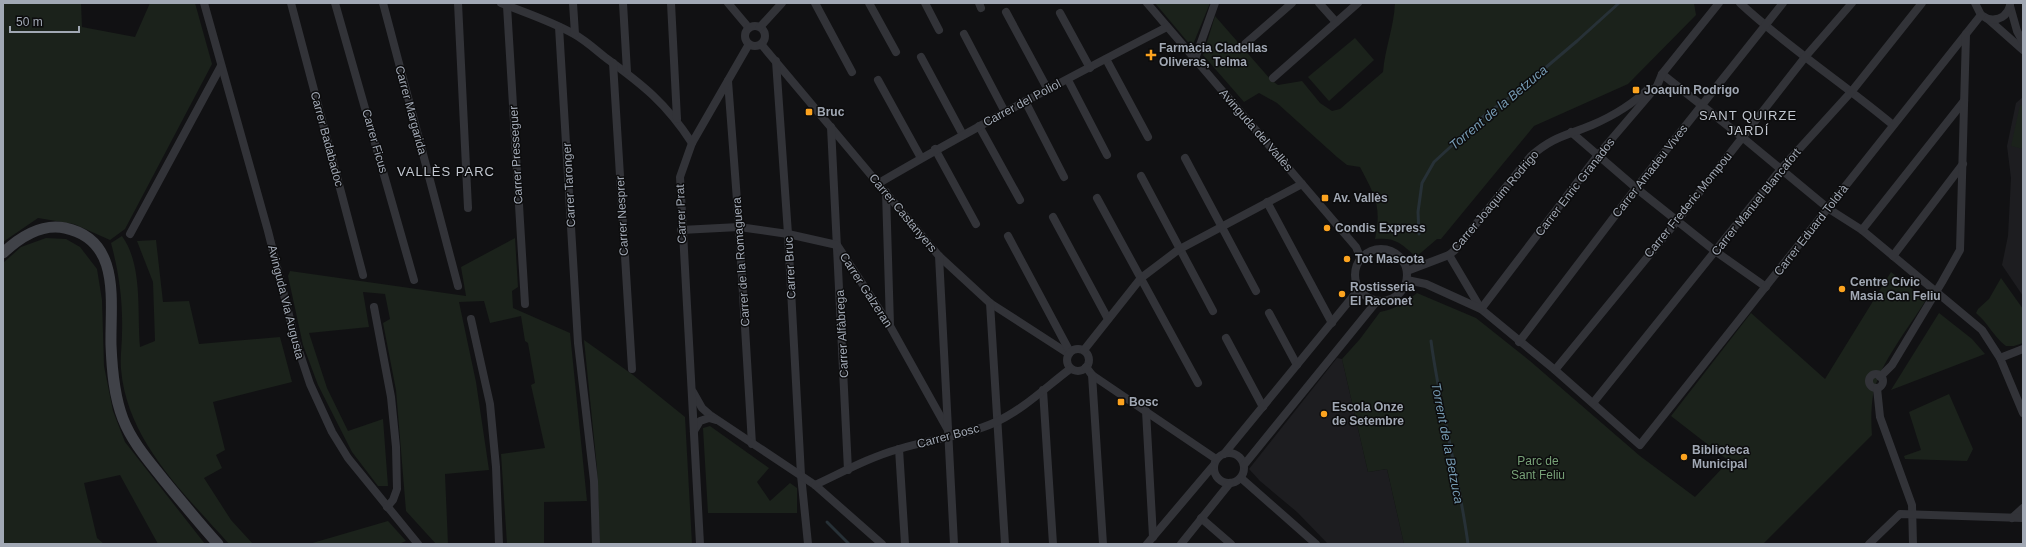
<svg xmlns="http://www.w3.org/2000/svg" width="2026" height="547" font-family="Helvetica,sans-serif">
  <rect width="100%" height="100%" fill="#111113"/>
  <g fill="#1d1d20">
    <path d="M2023 97V296L2002 265 2008 236 2011 178 2007 146 2016 103Z"/>
    <path d="M1337 358 1342 359 1368 472 1387 469 1404 544H1328L1297 512 1260 481 1249 469Z"/>
  </g>
  <g fill="#1b221b">
    <path d="M3 3H81L82 27 135 37 150 3H195L212 64 125 229 110 240 74 224 38 218 3 242Z"/>
    <path d="M1155 3H1210L1192 47Z"/>
    <path d="M1395 3H1694L1696 15 1628 84 1534 126 1441 239H1437L1416 257C1401 243 1395 237 1375 239 1382 206 1375 196 1360 167L1347 165 1337 157 1277 103 1259 93 1244 102 1203 55 1215 16 1271 80 1278 85 1302 81 1320 103 1332 111 1340 109 1383 72C1385 48 1394 27 1395 3Z"/>
    <path d="M1355 38 1374 60 1329 101 1308 77Z"/>
    <path d="M2020 105 2023 106V149L2011 146Z"/>
    <path d="M122 236C143 265 137 312 140 347L155 341 153 282 137 241 156 240 163 302 189 301 199 344 280 337 292 382 213 402 225 450 216 455 222 468 204 478 231 520 253 544H229C184 493 127 441 121 369 120 357 122 345 122 333 123 301 119 273 111 243Z"/>
    <path d="M46 238 66 239 80 247 97 269 102 300 104 366 113 411 125 442 205 544H158L120 475 84 483 97 538 104 544H3V263L21 247Z"/>
    <path d="M515 238 518 287 512 291 513 308 570 333 587 501 544 502V544H507L501 454 545 448 531 385 535 383 528 343 525 341 521 316 490 323 484 301 459 302 476 382 489 470 445 474 448 544H436L406 511 396 390 383 323 390 319 385 294 363 292 369 327 309 333 327 388 348 431 383 419 388 486H378L352 452 318 385 303 345 288 276 290 271 466 296 461 267Z"/>
    <path d="M1891 272 1926 300C1910 326 1878 366 1873 395 1871 409 1871 422 1872 435L1763 544H1404L1387 469 1368 472 1342 359 1360 339 1380 312C1395 309 1405 303 1417 293L1476 318 1530 361 1640 456 1695 497 1729 461 1671 416 1751 313 1825 379Z"/>
    <path d="M2001 278 2023 309V343L2014 346H2006C1994 337 1988 323 1976 313L1978 309 1989 299Z"/>
    <path d="M1939 313 1972 339 1985 354 1891 390Z"/>
    <path d="M584 340 633 375 685 417 692 544H600L597 468Z"/>
    <path d="M1949 394 1973 449 1967 461 1905 459 1904 456 1921 450 1909 412Z"/>
    <path d="M710 426 769 468 757 482 770 501 790 483 797 488V513H708L703 428Z"/>
    <path d="M388 521 406 541 399 544H309Z"/>
  </g>
  <g fill="none" stroke-linecap="round" stroke-linejoin="round">
    <g stroke="#273137" stroke-width="3">
      <path d="M1419 234 1418 212 1422 183 1434 162 1485 115 1517 92 1577 41 1619 3"/>
      <path d="M1431 341C1440 409 1459 476 1468 544"/>
      <path d="M827 522 849 544"/>
    </g>
    <g stroke="#323338" stroke-width="8">
      <path d="M204 3 268 231 295 339 310 384 332 432 348 458 418 544"/>
      <path d="M291 3 363 275"/>
      <path d="M335 3 414 280"/>
      <path d="M383 3 458 286"/>
      <path d="M458 3 468 208"/>
      <path d="M501 3C526 13 551 21 574 34 585 40 596 50 606 58 643 85 666 103 692 143"/>
      <path d="M573 3 575 34"/>
      <path d="M623 3 627 72"/>
      <path d="M671 3 677 119"/>
      <path d="M728 3 749 28"/>
      <path d="M815 3 852 72"/>
      <path d="M869 3 896 52"/>
      <path d="M925 3 939 30"/>
      <path d="M979 3 981 8"/>
      <path d="M1147 3 1356 247 1361 259"/>
      <path d="M1319 3 1336 22"/>
      <path d="M1740 3C1787 47 1843 83 1893 125"/>
      <path d="M1975 3 1981 15 1988 19 2023 50"/>
      <path d="M507 6 525 304"/>
      <path d="M2010 6 2017 31 2023 42"/>
      <path d="M1006 12 1048 90"/>
      <path d="M1060 13 1090 68"/>
      <path d="M1988 19C1999 21 2007 16 2010 6"/>
      <circle cx="755" cy="36" r="10"/>
      <path d="M559 27 578 343 594 481 596 544"/>
      <path d="M760 27 782 3"/>
      <path d="M964 34 1005 112"/>
      <path d="M761 44 939 256 990 303 1069 354"/>
      <path d="M1245 44 1292 3"/>
      <path d="M921 57 963 135"/>
      <path d="M1106 59 1148 137"/>
      <path d="M1195 59 1215 3"/>
      <path d="M776 61 788 234 801 475 808 544"/>
      <path d="M613 63 632 369"/>
      <path d="M1662 74 1742 137 1829 209 1862 230 1982 330 2000 358 2023 413"/>
      <path d="M1273 78 1358 3"/>
      <path d="M878 80 921 158"/>
      <path d="M1068 80 1107 155"/>
      <path d="M728 81 739 227 752 444"/>
      <path d="M1025 101 1064 177"/>
      <path d="M979 126 1020 200"/>
      <path d="M831 127 848 470"/>
      <path d="M1571 132 1636 188 1715 251 1766 287"/>
      <path d="M935 149 976 224"/>
      <path d="M1185 158 1256 291"/>
      <path d="M1141 176 1213 311"/>
      <path d="M879 183C973 128 1070 77 1167 27"/>
      <path d="M886 192 890 325"/>
      <path d="M1097 198 1198 383"/>
      <path d="M1267 202 1332 323"/>
      <path d="M1053 217 1108 319"/>
      <path d="M681 230 739 227 788 234 837 245 890 326 948 430"/>
      <path d="M1862 230 1964 101"/>
      <path d="M130 234 221 66"/>
      <path d="M1008 236 1070 352"/>
      <circle cx="1381" cy="275" r="26"/>
      <path d="M1449 255 1481 309 1555 370 1640 445 1981 15"/>
      <path d="M939 256 954 544"/>
      <path d="M1893 256 1963 164"/>
      <path d="M1407 271 1449 255 1455 250 1531 156C1554 136 1566 136 1592 125 1613 116 1633 104 1649 88"/>
      <path d="M1407 280 1426 284 1481 309 1598 155 1657 86 1662 74 1719 3"/>
      <path d="M990 303 1005 544"/>
      <path d="M374 307 391 397 396 447 397 489 393 500 387 507"/>
      <path d="M1269 313 1297 365"/>
      <path d="M471 319 490 404 496 467 499 544"/>
      <path d="M1226 338 1263 407"/>
      <path d="M1519 342 1636 188 1783 3"/>
      <circle cx="1078" cy="360" r="11"/>
      <path d="M1084 350 1141 278 1178 250 1302 184"/>
      <path d="M2000 358 2023 349"/>
      <path d="M1086 367 1092 375 1216 459"/>
      <path d="M1555 370 1677 221 1806 56 1852 3"/>
      <circle cx="1876" cy="381" r="7"/>
      <path d="M1092 375 1103 544"/>
      <path d="M1880 377 1892 365 1942 282 1960 250 1966 34"/>
      <path d="M1877 388 1880 417 1912 505 1913 544"/>
      <path d="M1043 390 1053 544"/>
      <path d="M693 392 702 408 710 415 815 485 882 544"/>
      <path d="M1593 403 1781 169 1852 91 1922 3"/>
      <path d="M1146 411 1153 537"/>
      <path d="M694 431 700 421 709 418 716 420"/>
      <path d="M899 449 905 544"/>
      <circle cx="1229" cy="468" r="15"/>
      <path d="M1224 454 1359 289"/>
      <path d="M1244 465 1377 301"/>
      <path d="M1241 478 1316 544"/>
      <path d="M815 485C843 472 870 457 899 449 932 439 965 436 996 422 1024 409 1046 387 1070 369"/>
      <path d="M1201 518 1231 544"/>
      <path d="M2012 518 2023 508"/>
      <path d="M700 544 680 177 692 143 749 44"/>
      <path d="M1147 544 1213 466"/>
      <path d="M1181 544 1230 483"/>
      <path d="M1869 544 1900 514 2023 518"/>
    </g>
    <path stroke="#404248" stroke-width="11" d="M3 253C19 238 41 223 65 228 122 240 110 302 111 345 112 370 114 396 123 419 132 442 148 460 163 479 181 501 199 523 218 544"/>
  </g>
  <g fill="#fca31f" stroke="#0c0c0d" stroke-width="1.5">
    <path d="M1149 49h4v4h4v4h-4v4h-4v-4h-4v-4h4z"/>
    <rect x="1632" y="86" width="8" height="8" rx="2"/>
    <rect x="805" y="108" width="8" height="8" rx="2"/>
    <rect x="1321" y="194" width="8" height="8" rx="2"/>
    <circle cx="1327" cy="228" r="4"/>
    <circle cx="1347" cy="259" r="4"/>
    <circle cx="1842" cy="289" r="4"/>
    <circle cx="1342" cy="294" r="4"/>
    <rect x="1117" y="398" width="8" height="8" rx="2"/>
    <circle cx="1324" cy="414" r="4"/>
    <circle cx="1684" cy="457" r="4"/>
  </g>
  <g text-anchor="middle" stroke-width="3" stroke-linejoin="round" paint-order="stroke">
    <g font-size="12" font-weight="bold" fill="#a1a8b4" stroke="#0c0c0d" text-anchor="start">
      <text x="1159" y="52">Farmàcia Cladellas<tspan x="1159" dy="14">Oliveras, Telma</tspan></text>
      <text x="1644" y="94">Joaquín Rodrigo</text>
      <text x="817" y="116">Bruc</text>
      <text x="1333" y="202">Av. Vallès</text>
      <text x="1335" y="232">Condis Express</text>
      <text x="1355" y="263">Tot Mascota</text>
      <text x="1850" y="286">Centre Cívic<tspan x="1850" dy="14">Masia Can Feliu</tspan></text>
      <text x="1350" y="291">Rostisseria<tspan x="1350" dy="14">El Raconet</tspan></text>
      <text x="1129" y="406">Bosc</text>
      <text x="1332" y="411">Escola Onze<tspan x="1332" dy="14">de Setembre</tspan></text>
      <text x="1692" y="454">Biblioteca<tspan x="1692" dy="14">Municipal</tspan></text>
    </g>
    <g font-size="12" fill="#a1a8b4" stroke="#0c0c0d">
      <text transform="translate(1022 103) rotate(-28)" y="4">Carrer del Poliol</text>
      <text transform="translate(411 110) rotate(75)" y="4">Carrer Margarida</text>
      <text transform="translate(1256 130) rotate(49)" y="4">Avinguda del Vallès</text>
      <text transform="translate(327 139) rotate(75)" y="4">Carrer Badabadoc</text>
      <text transform="translate(375 141) rotate(74)" y="4">Carrer Ficus</text>
      <text transform="translate(516 155) rotate(-93)" y="4">Carrer Presseguer</text>
      <text transform="translate(1650 171) rotate(-52)" y="4">Carrer Amadeu Vives</text>
      <text transform="translate(569 185) rotate(-93)" y="4">Carrer Taronger</text>
      <text transform="translate(1575 187) rotate(-52)" y="4">Carrer Enric Granados</text>
      <text transform="translate(1495 201) rotate(-50)" y="4">Carrer Joaquim Rodrigo</text>
      <text transform="translate(1756 202) rotate(-51)" y="4">Carrer Manuel Blancafort</text>
      <text transform="translate(1688 205) rotate(-51)" y="4">Carrer Frederic Mompou</text>
      <text transform="translate(903 213) rotate(50)" y="4">Carrer Castanyers</text>
      <text transform="translate(681 214) rotate(-92)" y="4">Carrer Prat</text>
      <text transform="translate(622 216) rotate(-93)" y="4">Carrer Nesprer</text>
      <text transform="translate(1811 230) rotate(-52)" y="4">Carrer Eduard Toldrà</text>
      <text transform="translate(741 262) rotate(-94)" y="4">Carrer de la Romaguera</text>
      <text transform="translate(790 268) rotate(-93)" y="4">Carrer Bruc</text>
      <text transform="translate(866 290) rotate(57)" y="4">Carrer Galzeran</text>
      <text transform="translate(286 302) rotate(76)" y="4">Avinguda Via Augusta</text>
      <text transform="translate(842 334) rotate(-93)" y="4">Carrer Alfàbrega</text>
      <text transform="translate(948 436) rotate(-15)" y="4">Carrer Bosc</text>
    </g>
    <g font-size="12" fill="#77a177" stroke="#0c0c0d">
      <text x="1538" y="465">Parc de<tspan x="1538" dy="14">Sant Feliu</tspan></text>
    </g>
    <g font-size="13" font-style="italic" fill="#759ab2" stroke="#0c0c0d">
      <text transform="translate(1498 107) rotate(-40)" y="5">Torrent de la Betzuca</text>
      <text transform="translate(1448 443) rotate(79)" y="5">Torrent de la Betzuca</text>
    </g>
    <g font-size="13" letter-spacing="1" fill="#c2c7d0" stroke="#0c0c0d">
      <text x="1748" y="120">SANT QUIRZE<tspan x="1748" dy="15">JARDÍ</tspan></text>
      <text x="446" y="176">VALLÈS PARC</text>
    </g>
  </g>
  <rect width="2026" height="547" fill="none" stroke="#a1a8b4" stroke-width="8"/>
  <path d="M10 26v6h69v-6" fill="none" stroke="#a1a8b4" stroke-width="2"/>
  <text x="16" y="26" font-size="12" fill="#a1a8b4" stroke="#0c0c0d" stroke-width="3" paint-order="stroke">50 m</text>
</svg>
